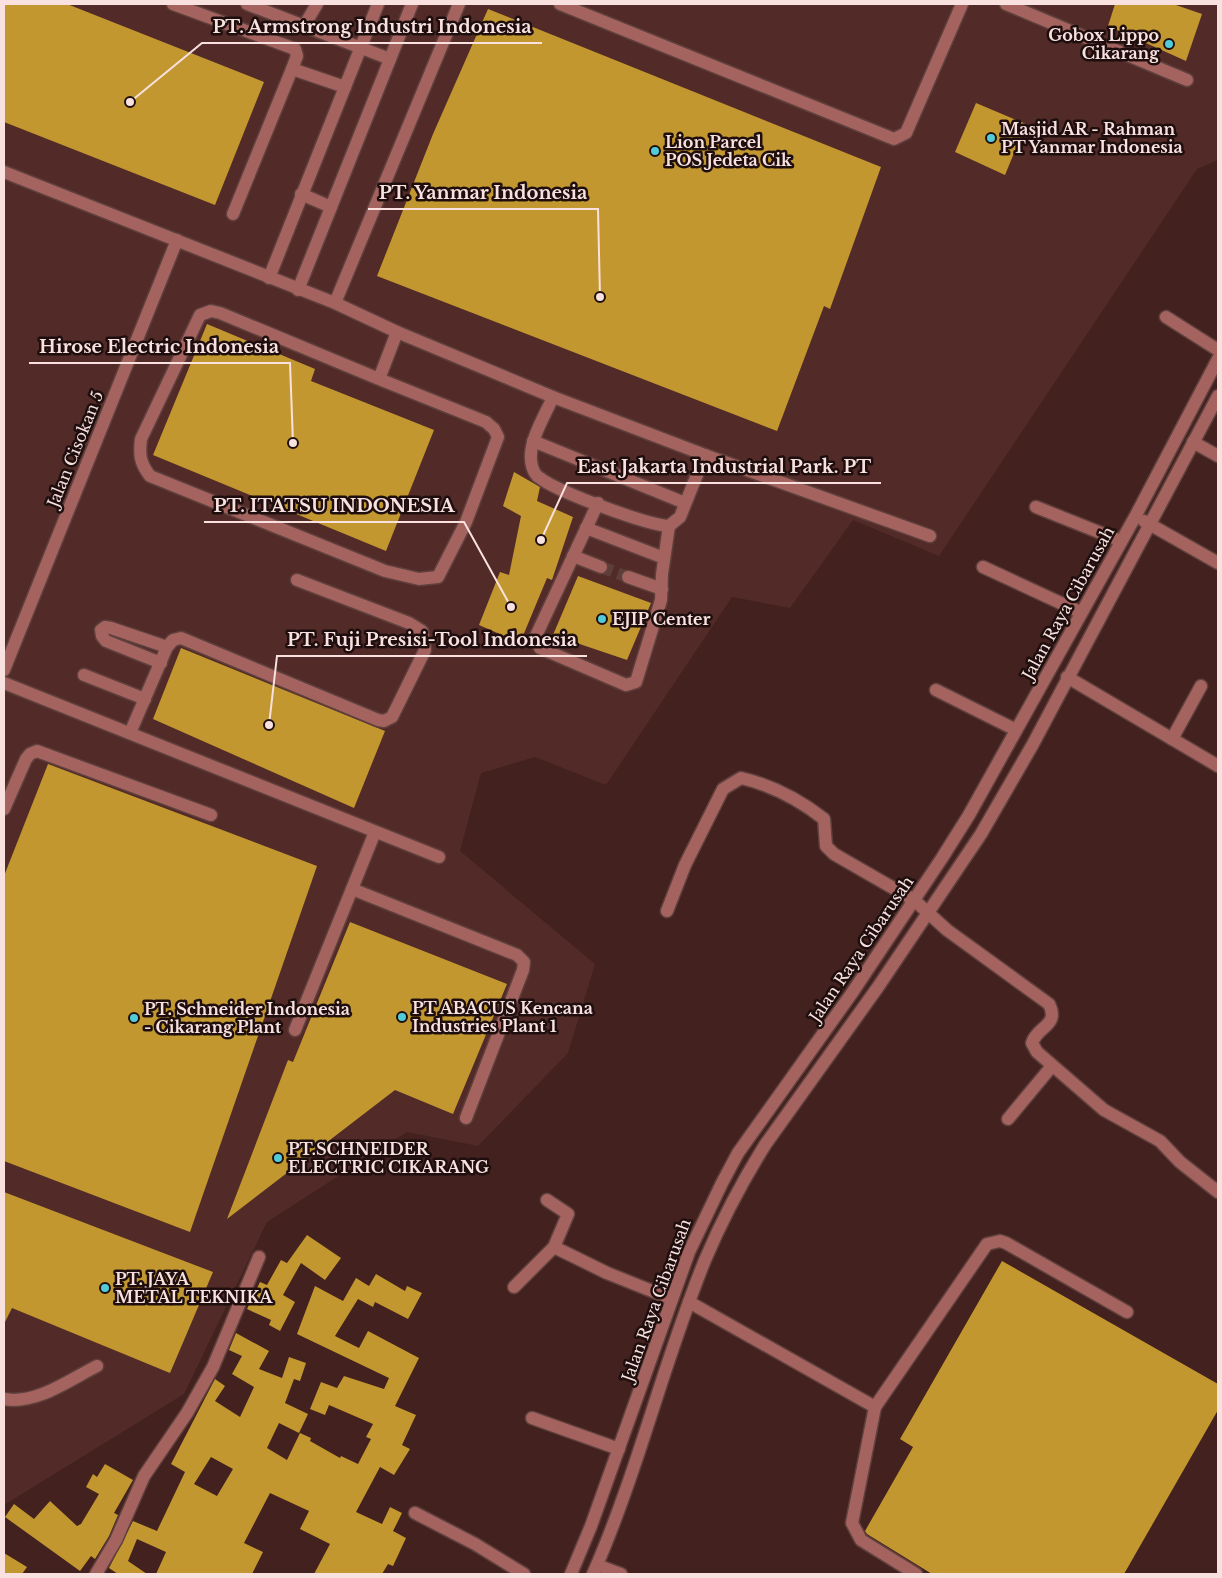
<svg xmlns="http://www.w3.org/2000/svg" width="1222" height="1578" font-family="'Libre Baskerville',serif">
  <rect width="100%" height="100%" fill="#42211e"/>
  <path fill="#522b28" d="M4 4H1218V160L1197 169 939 556 853 520 790 608 732 597 606 785 535 757 481 773 460 851 595 964 568 1053 478 1146 407 1132 267 1222 184 1394 4 1505Z"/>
  <g fill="#c3972f" fill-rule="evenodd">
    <path d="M4 4H67L264 82 215 205 4 122Z"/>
    <path d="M1115 4H1173L1202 14 1186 61 1108 26Z"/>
    <path d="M488 9 881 167 830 309 824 306 777 431 377 276 433 134Z"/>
    <path d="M976 103 1026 124 1005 175 955 152Z"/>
    <path d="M207 324 315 369 311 381 434 430 386 551 153 455Z"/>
    <path d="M514 472 540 487 537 501 573 517 552 580 547 578 520 643 479 625 500 572 509 575 521 516 503 506Z"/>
    <path d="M578 576 651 603 627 660 553 635Z"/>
    <path d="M181 648 385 731 354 808 153 719Z"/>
    <path d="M48 764 317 866 190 1232 4 1161V876Z"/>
    <path d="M350 922 507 984 453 1114 395 1090 227 1219 288 1060 293 1062Z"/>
    <path d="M4 1192 213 1272 170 1373 12 1308 4 1324Z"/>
    <path d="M307 1235 341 1258 325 1280 301 1263 283 1295 295 1302 280 1331 269 1325 271 1320 247 1309 260 1282 267 1285 281 1260 287 1263Z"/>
    <path d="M1002 1261 1218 1384V1410L1124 1574H932L867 1534 865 1531 913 1447 900 1439Z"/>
    <path d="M376 1274 405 1291 407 1286 422 1293 408 1319 375 1302 373 1307 358 1299 335 1336 359 1348 368 1331 419 1358 395 1406 416 1415 402 1445 410 1449 394 1475 380 1467 356 1512 382 1524 390 1507 402 1513 393 1531 406 1538 393 1566 388 1564 382 1574H314L330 1544 300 1529 309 1511 270 1493 244 1543 263 1552 252 1574H156L166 1552 137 1539 128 1561 147 1574H118L109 1568 133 1521 157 1531 185 1472 171 1464 215 1379 225 1386 215 1401 240 1417 254 1387 232 1374 242 1356 229 1350 236 1333 269 1351 259 1369 282 1378 289 1357 306 1363 300 1381 294 1379 285 1403 308 1414 299 1433 279 1423 267 1448 287 1460 300 1433 311 1438 310 1441 340 1458 341 1456 358 1464 371 1439 366 1437 373 1424 329 1405 325 1415 310 1409 321 1382 337 1388 344 1376 384 1389 389 1378 297 1334 315 1286 343 1301 356 1278 369 1286ZM211 1457 233 1469 217 1496 194 1484Z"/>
    <path d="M105 1464 133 1480 114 1513 118 1515 109 1536 95 1559 91 1556 80 1571 5 1517 14 1504 34 1519 50 1501 77 1526 81 1524 99 1494 86 1487 93 1474 97 1477Z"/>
    <path d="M4 1553 27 1567 22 1574H4Z"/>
  </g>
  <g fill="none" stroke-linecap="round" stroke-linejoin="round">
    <path stroke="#5d3e3b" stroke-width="12" stroke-dasharray="12 6" stroke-linecap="butt" d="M601 567 628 577"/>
    <defs>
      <g id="minor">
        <path d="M173 4 295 49 297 56 292 69 345 87"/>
        <path d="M247 4 390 59"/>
        <path d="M560 4 894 139 906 133 962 4"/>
        <path d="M1006 4 1187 80"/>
        <path d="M304 26 317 4"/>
        <path d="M4 172 335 303 397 332 553 397 705 455 930 536"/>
        <path d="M301 194 331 207"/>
        <path d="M233 214 292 69"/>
        <path d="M269 278 378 4"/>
        <path d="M298 290 412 4"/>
        <path d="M335 303 459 4"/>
        <path d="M1166 317 1218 350"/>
        <path d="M379 379 486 422 494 429 498 437 466 522 438 577 419 579 385 571 150 476C140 463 139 455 141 439L200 315 211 311 220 313 379 379 397 332"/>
        <path d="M553 397C545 416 526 444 532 466 533 470 536 476 540 478 558 492 647 525 669 526L680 517 705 455"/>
        <path d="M533 441 685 503"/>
        <path d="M1193 442 1218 456"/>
        <path d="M598 503 535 638 540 648 626 685 636 682 661 600 662 574 669 526"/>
        <path d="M1036 507 1121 541"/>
        <path d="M1144 521 1218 563"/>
        <path d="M586 528 664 558"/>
        <path d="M573 556 601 567"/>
        <path d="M983 567 1080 612"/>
        <path d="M628 577 662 589"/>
        <path d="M161 663 106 641 102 636 101 630 105 627 111 628 167 647"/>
        <path d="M4 670 177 240"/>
        <path d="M84 675 145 699"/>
        <path d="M1067 677 1218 766"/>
        <path d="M4 683 439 857"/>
        <path d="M936 690 1016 730"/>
        <path d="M130 733 167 647 173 640 181 638 378 720 384 721 392 717 425 650 422 631 409 623 297 580"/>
        <path d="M1172 739 1201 686"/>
        <path d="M4 809 26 759 30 754 37 751 211 815"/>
        <path d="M352 889 517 955 524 962 523 970 466 1118"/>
        <path d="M667 911 685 865 723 789 741 778C771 785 801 801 824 819L826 846 834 854 914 900 947 930 1049 1004C1060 1026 1037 1026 1032 1043L1037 1052 1104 1110 1160 1141 1180 1162 1218 1192"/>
        <path d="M295 1030 375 832"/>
        <path d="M1008 1119 1052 1066"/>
        <path d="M547 1200 568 1214 554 1247 607 1273 672 1299"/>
        <path d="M514 1287 554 1247"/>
        <path d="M689 1302 875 1407"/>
        <path d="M4 1399C36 1405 69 1380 97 1366"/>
        <path d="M532 1418 619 1449"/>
        <path d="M415 1513 475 1544 524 1574"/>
        <path d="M597 1565 621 1574"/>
        <path d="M96 1574 116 1540 144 1476 187 1413 213 1367 259 1257"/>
        <path d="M571 1574 591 1526 689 1252 722 1183 738 1153 852 993 942 858 969 815 1135 517 1218 359"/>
        <path d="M593 1574C638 1472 663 1363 705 1260 722 1220 742 1182 765 1145L878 987 981 834 1033 744 1218 396"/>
        <path d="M916 1574 861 1540 852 1523 875 1407 987 1244 1000 1241 1006 1243 1127 1312"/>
      </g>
    </defs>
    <use href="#minor" stroke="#5f403d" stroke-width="15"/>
    <use href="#minor" stroke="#a4635e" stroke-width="12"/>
  </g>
  <g fill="#52cbd8" stroke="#1e0f0e" stroke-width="2">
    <circle cx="1169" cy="44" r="5"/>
    <circle cx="991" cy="138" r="5"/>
    <circle cx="655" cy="151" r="5"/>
    <circle cx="602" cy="619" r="5"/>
    <circle cx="402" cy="1017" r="5"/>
    <circle cx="134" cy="1018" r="5"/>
    <circle cx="278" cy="1158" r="5"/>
    <circle cx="105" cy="1288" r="5"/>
  </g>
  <g text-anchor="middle" stroke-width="5" stroke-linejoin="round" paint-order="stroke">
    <g font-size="16" font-weight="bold" fill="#f8e1df" stroke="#1e0f0e" text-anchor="start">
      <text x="1159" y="41" text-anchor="end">Gobox Lippo<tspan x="1159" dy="18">Cikarang</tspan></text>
      <text x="1001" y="135">Masjid AR - Rahman<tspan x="1001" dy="18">PT Yanmar Indonesia</tspan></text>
      <text x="665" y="148">Lion Parcel<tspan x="665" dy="18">POS Jedeta Cik</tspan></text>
      <text x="612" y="625">EJIP Center</text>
      <text x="412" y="1014">PT ABACUS Kencana<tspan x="412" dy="18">Industries Plant 1</tspan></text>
      <text x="144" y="1015">PT. Schneider Indonesia<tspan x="144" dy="18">- Cikarang Plant</tspan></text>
      <text x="288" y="1155">PT.SCHNEIDER<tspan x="288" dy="18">ELECTRIC CIKARANG</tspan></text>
      <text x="115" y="1285">PT. JAYA<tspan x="115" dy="18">METAL TEKNIKA</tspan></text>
    </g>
    <g font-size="16" fill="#f8e1df" stroke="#1e0f0e">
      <text transform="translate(75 449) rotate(-68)" y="6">Jalan Cisokan 5</text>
      <text transform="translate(1068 603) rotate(-61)" y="6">Jalan Raya Cibarusah</text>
      <text transform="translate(861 949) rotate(-56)" y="6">Jalan Raya Cibarusah</text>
      <text transform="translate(656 1300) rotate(-70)" y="6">Jalan Raya Cibarusah</text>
    </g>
  </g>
  <path fill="none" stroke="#f8e1df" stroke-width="2" d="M130 102L202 43H542M600 297L598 209H368M293 443L290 363H29M541 540L567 483H881M511 607L464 522H204M269 725L277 656H587"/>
  <g fill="#f8e1df" stroke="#1e0f0e" stroke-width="2">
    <circle cx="130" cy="102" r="5"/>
    <circle cx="600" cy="297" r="5"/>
    <circle cx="293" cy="443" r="5"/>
    <circle cx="541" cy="540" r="5"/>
    <circle cx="511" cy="607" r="5"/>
    <circle cx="269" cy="725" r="5"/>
  </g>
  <g font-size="18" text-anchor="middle" font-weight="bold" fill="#f8e1df" stroke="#1e0f0e" stroke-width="5" stroke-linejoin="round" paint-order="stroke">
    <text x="372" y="33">PT. Armstrong Industri Indonesia</text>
    <text x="483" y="199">PT. Yanmar Indonesia</text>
    <text x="159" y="353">Hirose Electric Indonesia</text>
    <text x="724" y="473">East Jakarta Industrial Park. PT</text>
    <text x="334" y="512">PT. ITATSU INDONESIA</text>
    <text x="432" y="646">PT. Fuji Presisi-Tool Indonesia</text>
  </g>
  <rect width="1222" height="1578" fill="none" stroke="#f8e1df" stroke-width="10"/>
</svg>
